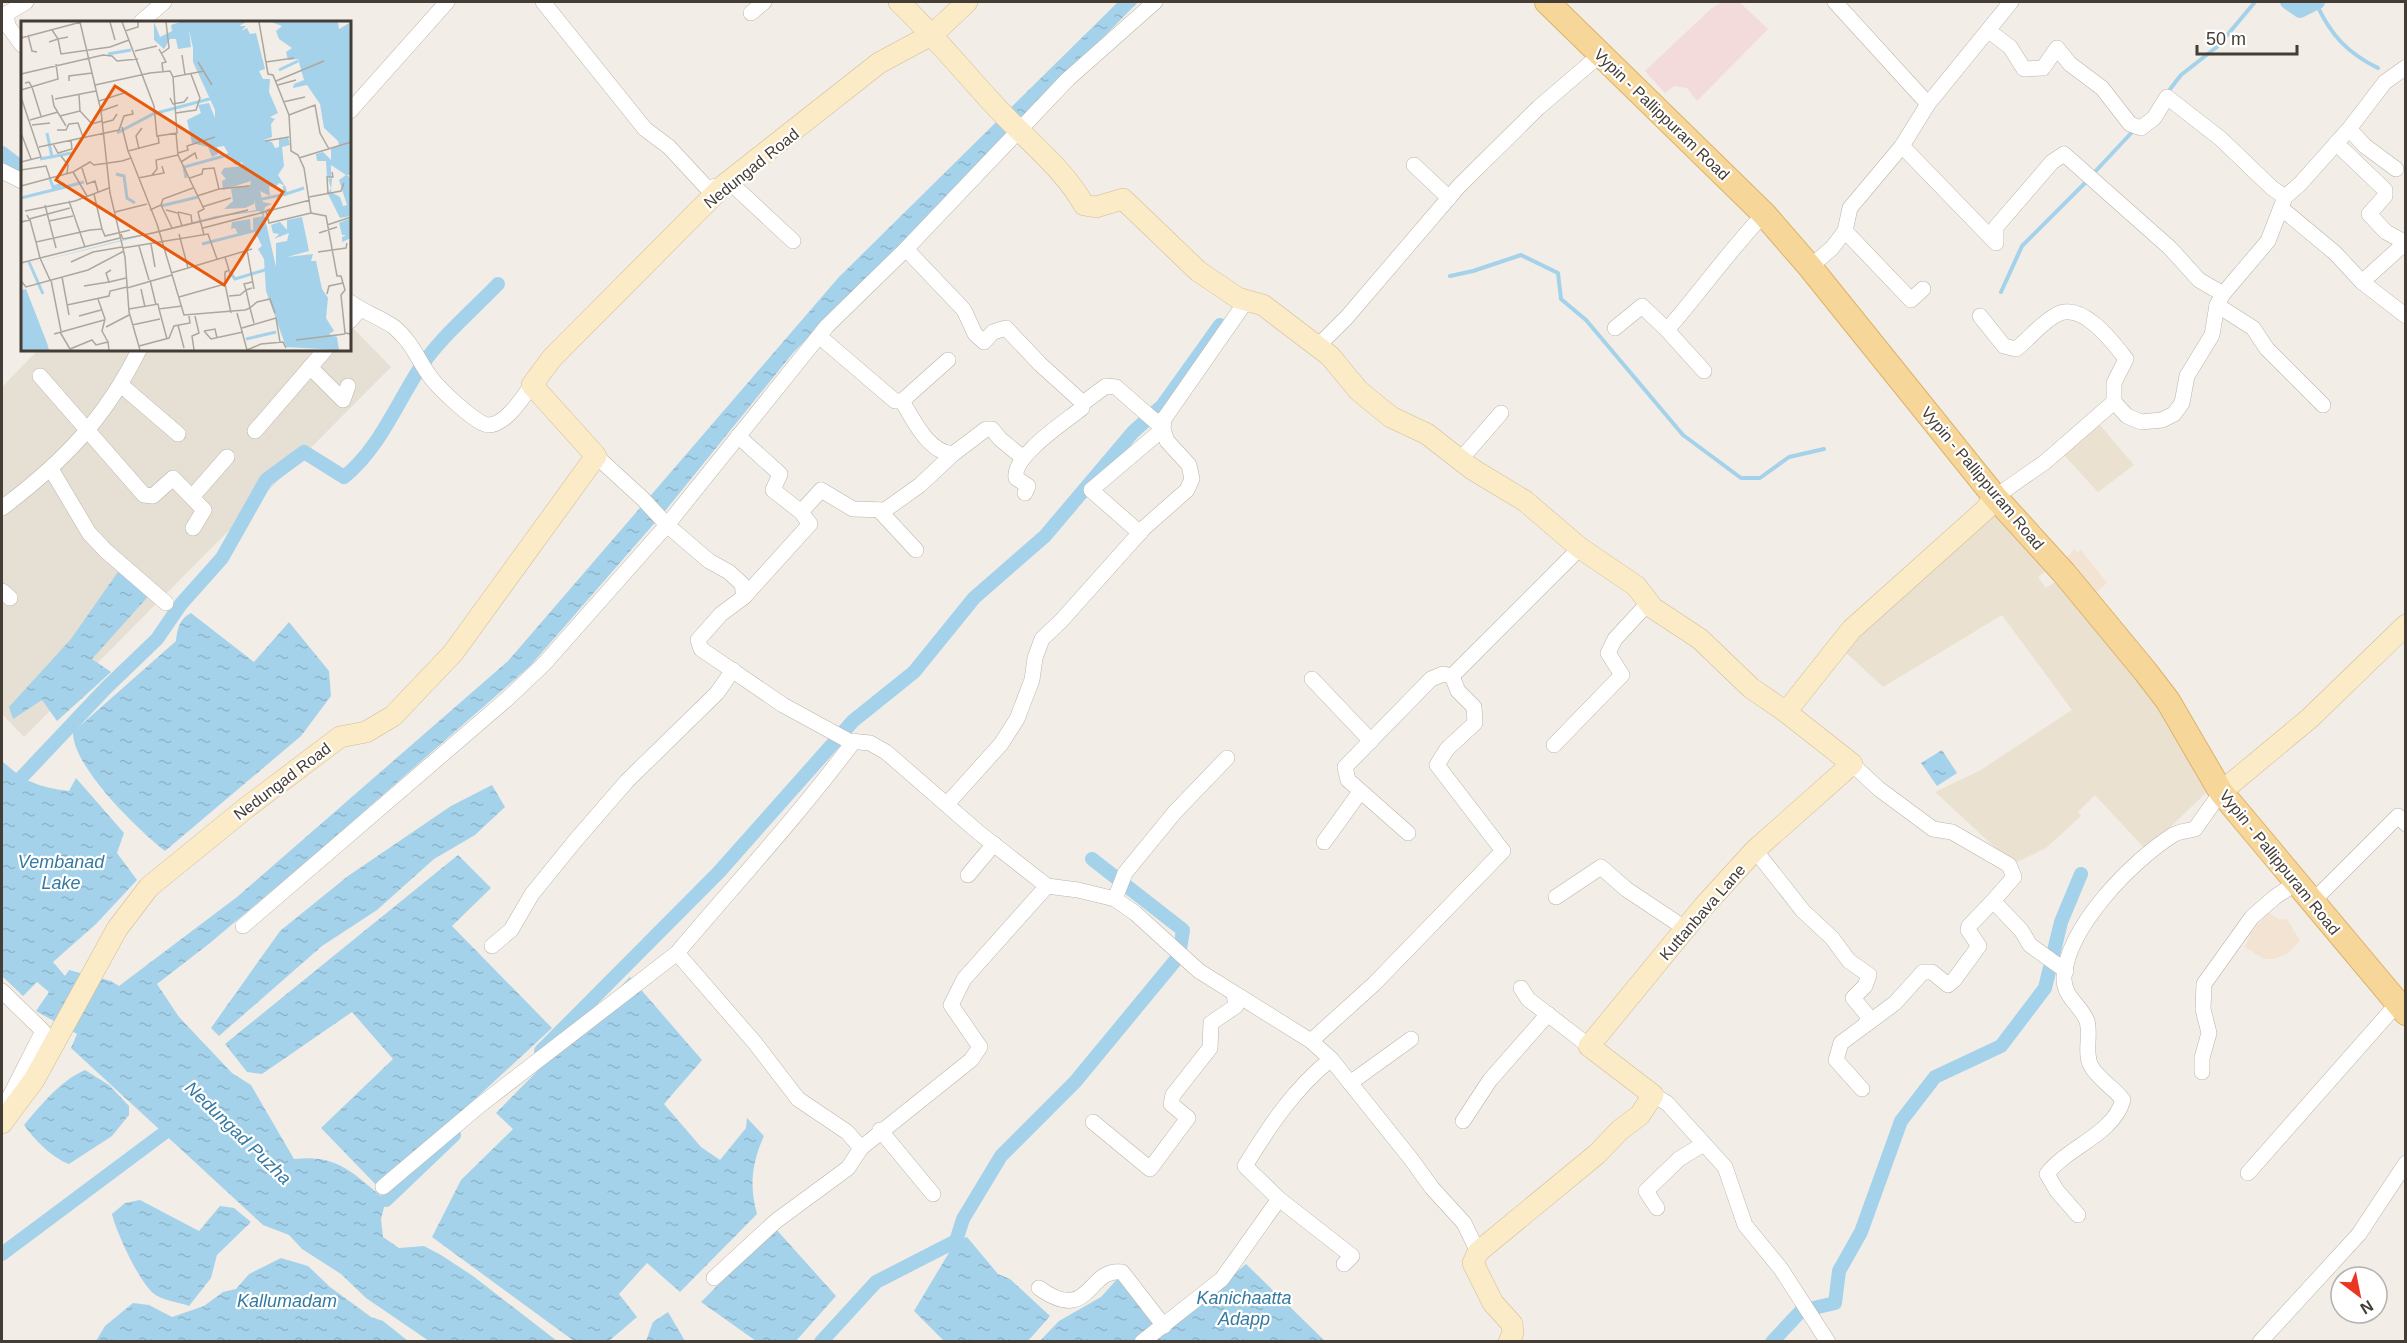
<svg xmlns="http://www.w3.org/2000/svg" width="2407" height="1343" font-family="Helvetica,sans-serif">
  <defs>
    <pattern id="water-ripples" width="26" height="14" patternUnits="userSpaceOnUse" patternTransform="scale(1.5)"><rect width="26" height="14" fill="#a5d2eb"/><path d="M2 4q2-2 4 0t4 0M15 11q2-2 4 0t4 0" fill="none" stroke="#8fb5ca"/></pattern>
  </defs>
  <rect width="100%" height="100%" fill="#f2ede6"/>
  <path fill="#e5dfd4" d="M350 325 391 367 24 737 2 714V387L38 350H350Z"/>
  <g fill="#f2e3d2">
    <path d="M2074 549 2078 553 2080 549 2107 583 2094 594 2065 560Z"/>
    <path d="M2268 912 2280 920 2287 919 2300 941 2287 954 2274 959H2264L2245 947 2251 933Z"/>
  </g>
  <g fill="#eae1d0">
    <path d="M2099 424 2134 465 2098 492 2062 453Z"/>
    <path d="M1993 506 2050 568 2038 577 2046 588 2058 580 2140 677 2209 790 2146 850 2095 795 2078 812 2081 816 2046 848 2013 864 1935 792 1979 771 2072 710 2002 615 1883 687 1841 648Z"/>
  </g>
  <path fill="#f2dbda" d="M1723 2H1739L1768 29 1697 101 1687 88 1674 86 1665 93 1645 71 1712 8Z"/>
  <g fill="url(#water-ripples)">
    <path d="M1118 2H1138L793 353 665 511 531 665 321 849 210 943 157 984 179 1017 232 1073 251 1085 294 1159C339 1154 353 1174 386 1200L381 1219 383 1237 399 1248 424 1246 441 1255 473 1276 557 1341H429L366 1298 341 1274 302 1249 289 1235 263 1225 71 1048 77 1034 36 1011 49 992 37 982 23 996 2 976V761C25 782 38 787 69 791L76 778 124 833 117 853 137 880 96 924 53 962 65 976 69 970 111 981 119 986 237 897 508 661 839 277Z"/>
    <path d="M122 566 153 591 92 659 111 672 57 721 42 700 13 719 9 707 71 639Z"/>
    <path d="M191 613 254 662 289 622 329 671 331 696 301 736 165 851C138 830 72 766 73 732L176 641C177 629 180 618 191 613Z"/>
    <path d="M1942 750 1957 773 1937 786 1921 763Z"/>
    <path d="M492 785 505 807 475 835 434 859 377 910 322 946 219 1036 211 1028 280 931 348 876 451 806Z"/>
    <path d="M458 855 491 888 452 926 552 1028 379 1188 321 1128 393 1059 352 1012 262 1074 247 1072 225 1044Z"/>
    <path d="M630 977 702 1060 664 1104 701 1147 720 1160 746 1128 747 1118 764 1136C752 1162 749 1186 757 1214L680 1292 647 1263 619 1294 637 1317 609 1341H574L432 1237 461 1180 513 1129 496 1113Z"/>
    <path d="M85 1070 109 1085 129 1106V1115L112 1136 69 1164C52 1158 34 1139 24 1125 42 1104 60 1081 85 1070Z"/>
    <path d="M140 1200 199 1231 220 1206 234 1208 251 1222 217 1255 211 1278 189 1306C178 1302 161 1300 153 1293 139 1281 116 1232 112 1214L125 1203Z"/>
    <path d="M775 1228 836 1296 795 1342 756 1341 701 1302Z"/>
    <path d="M967 1237 998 1274 1010 1279 1050 1316 1028 1341H944L914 1311 956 1241Z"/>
    <path d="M281 1258 308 1266 330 1287 371 1317 383 1321 408 1341H96L105 1326 133 1303 149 1305 172 1317 204 1306 223 1292 236 1289 249 1274Z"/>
    <path d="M1246 1264 1325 1341 1154 1342Z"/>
    <path d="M1119 1277 1157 1322 1134 1341 1039 1342 1059 1321 1101 1297Z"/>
    <path d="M668 1312 685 1341H646L653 1322Z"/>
  </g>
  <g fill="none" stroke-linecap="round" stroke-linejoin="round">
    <g stroke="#a5d2eb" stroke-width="4">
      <path d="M2316 3C2330 34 2347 53 2378 68"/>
      <path d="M2167 93 2181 75 2218 46 2255 2"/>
      <path d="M2092 175 2134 130"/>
      <path d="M1450 276 1473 271 1521 255 1558 273 1561 299 1586 320 1683 435 1741 478H1760L1789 457 1824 449"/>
      <path d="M2001 292 2022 246 2087 181"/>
    </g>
    <g stroke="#a5d2eb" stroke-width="14">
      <path d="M2287 2 2300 11 2318 2"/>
      <path d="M2 153 22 168"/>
      <path d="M21 778 106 688 157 639 181 604 222 558 266 480 304 452 344 477C380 448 397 402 422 365 443 335 473 310 498 284"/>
      <path d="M541 1051 719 872 853 721 914 672 974 598 1045 536 1133 432 1162 406 1220 325"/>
      <path d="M386 1200 454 1135"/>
      <path d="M2 1254 164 1133"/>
      <path d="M821 1342 876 1282 956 1241 963 1219 1001 1156 1075 1082 1179 956 1183 930 1092 859"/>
      <path d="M1772 1342 1801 1311 1835 1303 1839 1271 1861 1232 1901 1121 1935 1077 2001 1046 2045 988 2061 922 2081 874"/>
    </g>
    <defs>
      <g id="street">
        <path d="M543 2 645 129 669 147 707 188 724 185 735 187 793 241"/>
        <path d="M1835 2 1928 104"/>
        <path d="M751 13 764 2"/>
        <path d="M141 22 164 2"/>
        <path d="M1989 31 2010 47 2024 69 2043 68 2057 48 2070 64 2102 88 2130 124 2141 128 2154 118 2167 97 2221 139 2272 188 2285 197"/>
        <path d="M22 45 8 26 6 14 26 2"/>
        <path d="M350 111 447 2"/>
        <path d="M2349 129 2365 146 2396 169"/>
        <path d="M2336 143 2385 190V196L2369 214 2386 232 2406 243"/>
        <path d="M1902 146 1996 243V227L2052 162 2064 154 2170 248 2199 280 2223 294"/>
        <path d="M1414 165 1449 198"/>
        <path d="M2 171 22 181"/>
        <path d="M2281 208 2335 253 2362 282 2406 316"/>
        <path d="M1845 231 1911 300 1923 289"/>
        <path d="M906 249 964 310 975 334 984 342 993 332 1006 328 1040 364 1083 403"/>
        <path d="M1810 267 1832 248 1845 231 1850 208 1902 146 1928 104 2011 2"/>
        <path d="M2362 282 2404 244"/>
        <path d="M350 302C363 312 380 317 394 327 412 342 417 358 429 375 436 386 477 425 488 425 506 425 522 398 532 385"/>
        <path d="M2217 305 2253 328 2267 349 2323 405"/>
        <path d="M1980 316 2004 346 2016 349C2029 339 2041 323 2056 315 2081 300 2112 341 2126 359L2114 383V402"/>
        <path d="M350 321 360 309"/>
        <path d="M1615 328 1642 306 1667 330"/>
        <path d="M819 336 895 401H902C914 421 928 452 953 454L986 429H992L1000 439 1022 457"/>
        <path d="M1318 346 1347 317 1459 186 1538 108 1601 54"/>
        <path d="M310 367 343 400 348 386"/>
        <path d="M1704 371 1667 330C1700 292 1729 251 1764 214"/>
        <path d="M40 376 144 495 153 496 173 478 204 510 193 528"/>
        <path d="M121 385 178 434"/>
        <path d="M902 401 948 360"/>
        <path d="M255 431 325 350"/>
        <path d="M738 436 780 474 773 490 801 512 821 490 853 509 885 510 920 485 953 454"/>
        <path d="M596 456 643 499 667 525 709 561 729 572 742 584 744 597 721 614 698 640 701 649 783 705 849 741 870 743 886 752 978 832 1047 886 1078 890 1115 899 1135 913 1199 971 1311 1041 1331 1059 1411 1159 1432 1188 1464 1223 1478 1252"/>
        <path d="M1461 459 1501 413"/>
        <path d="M51 469 89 533 106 551 166 603"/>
        <path d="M1025 493 1028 486 1016 478C1012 456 1065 422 1082 408L1083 403 1106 386 1116 387 1156 422 1164 419"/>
        <path d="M192 497 227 457"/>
        <path d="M1995 497 2045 462 2114 402 2127 416 2141 422 2162 420 2174 414 2182 403 2187 376 2212 335 2217 305 2223 294 2268 241 2285 197 2300 184 2349 129 2385 82 2406 67"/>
        <path d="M2 508C63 462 105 419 139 350"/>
        <path d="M879 510 916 550"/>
        <path d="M1140 533 1091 490 1163 429"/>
        <path d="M2 591 10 598"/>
        <path d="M744 597 810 524 801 512"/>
        <path d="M1452 676 1580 548"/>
        <path d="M1312 679 1371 741"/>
        <path d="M854 741C799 815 736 883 677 953L755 1043 798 1099 847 1132 861 1148 971 1060 980 1047 951 1005 964 979 1047 886"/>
        <path d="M1554 745 1622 675 1608 653 1615 639 1649 602"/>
        <path d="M1852 764 1879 789 1933 829 1952 832 2009 865 2014 877 1993 901 2021 930 2030 945 2066 971"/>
        <path d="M947 804 1001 744 1017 719 1032 680 1035 658 1042 639 1061 621 1144 528 1187 490 1192 479 1189 465 1167 441 1163 429 1164 419 1247 300"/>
        <path d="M1408 833 1348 780 1345 767 1431 679 1443 674 1452 676"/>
        <path d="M1324 842 1360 792"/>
        <path d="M1755 850 1803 911 1832 938 1849 961 1869 975 1865 986 1853 998 1868 1016 1866 1024"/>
        <path d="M968 875 994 844"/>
        <path d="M1556 897 1601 867 1626 889 1686 929"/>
        <path d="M1115 899 1125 873 1175 812 1227 758"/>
        <path d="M2312 902 2398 816 2406 824"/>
        <path d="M243 926 507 699 544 664 667 525 827 326 906 249 1068 79 1155 2"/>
        <path d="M492 946 511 930 532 894 575 841 627 781 717 693 733 670"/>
        <path d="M1521 988 1528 999 1589 1046"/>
        <path d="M2 991 43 1031 7 1102"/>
        <path d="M1311 1041 1374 984 1503 851 1437 765 1447 749 1475 723 1474 707 1458 691 1452 676"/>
        <path d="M2202 1072V1058L2209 1033 2203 1009 2204 984 2252 917 2275 897 2296 883"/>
        <path d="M1350 1083 1411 1039"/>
        <path d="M1862 1089 1836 1060 1841 1043 1895 1003 1923 972H1932L1948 985 1954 980 1979 946 1968 930 1969 926 1993 901"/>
        <path d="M1653 1095 1667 1103 1725 1167 1745 1225 1781 1269 1828 1342"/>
        <path d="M1463 1121 1490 1080 1548 1014"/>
        <path d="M1093 1122 1150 1169 1188 1118 1171 1104 1173 1095 1210 1048 1211 1023 1236 1006 1234 994"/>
        <path d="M880 1130 933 1194"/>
        <path d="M2248 1173 2397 1004"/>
        <path d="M383 1187 479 1106 677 953"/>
        <path d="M1279 1199 1352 1256 1344 1264"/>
        <path d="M1657 1208 1646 1191 1679 1159 1702 1145"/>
        <path d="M2078 1215 2057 1191 2047 1174C2067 1147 2113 1135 2123 1100 2114 1088 2098 1079 2091 1066 2084 1053 2091 1035 2087 1021 2081 1005 2063 997 2064 977 2068 926 2132 861 2173 835 2179 831 2188 831 2195 829L2221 792"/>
        <path d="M714 1278 776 1221 848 1168 861 1148"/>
        <path d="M1039 1288C1091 1325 1087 1267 1122 1272L1164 1326"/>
        <path d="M1142 1342 1222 1279 1279 1199 1245 1166C1270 1125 1294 1089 1331 1059"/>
        <path d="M2260 1342 2359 1234 2406 1163"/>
      </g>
      <g id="secondary">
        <path d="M899 2C935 36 965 74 999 110 1027 140 1064 169 1084 205L1096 207 1123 199 1198 271 1238 298 1263 305 1330 356 1359 391 1391 417 1427 434 1472 469 1525 501 1580 548 1636 586 1653 608 1700 639 1751 688 1786 712"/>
        <path d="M2221 792 2310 718 2406 625"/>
        <path d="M2 1123 34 1080 117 929 149 887 246 808 340 737 366 732 393 716 453 653 596 456 532 385 552 358 724 185 879 63 933 34 967 2"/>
        <path d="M1509 1342 1513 1333 1512 1324 1493 1303 1473 1263 1478 1252 1597 1154 1620 1130 1640 1115 1653 1095 1589 1046 1704 906 1755 850 1852 764 1786 712 1851 630 1985 510 1995 497"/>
      </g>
      <path id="primary" d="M1547 2 1764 214 1810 267 1995 497 2064 573 2145 671 2168 701 2221 792 2406 1013"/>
    </defs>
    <use href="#street" stroke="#bcb4a9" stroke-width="16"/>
    <use href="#secondary" stroke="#cfbd98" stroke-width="22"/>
    <use href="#primary" stroke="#dbb36a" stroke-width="26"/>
    <use href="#street" stroke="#fff" stroke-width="15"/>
    <use href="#secondary" stroke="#fbebc6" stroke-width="21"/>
    <use href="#primary" stroke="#f7d799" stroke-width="24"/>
  </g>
  <g text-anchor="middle" stroke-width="4.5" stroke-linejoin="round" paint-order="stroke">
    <g font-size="16" fill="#443d35" stroke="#fff">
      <text transform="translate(1662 114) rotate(44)" y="6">Vypin - Pallippuram Road</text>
      <text transform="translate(751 168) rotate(-39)" y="6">Nedungad Road</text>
      <text transform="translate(1983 478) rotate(50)" y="6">Vypin - Pallippuram Road</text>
      <text transform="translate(282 781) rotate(-37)" y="6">Nedungad Road</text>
      <text transform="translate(2280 862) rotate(51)" y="6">Vypin - Pallippuram Road</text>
      <text transform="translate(1702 912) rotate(-49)" y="6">Kuttanbava Lane</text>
    </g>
    <g font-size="18" font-style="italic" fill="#3479a0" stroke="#fff">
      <text x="61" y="868">Vembanad<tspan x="61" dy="21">Lake</tspan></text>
      <text transform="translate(238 1133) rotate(44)" y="6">Nedungad Puzha</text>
      <text x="1244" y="1304">Kanichaatta<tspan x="1244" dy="21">Adapp</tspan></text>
      <text x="287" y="1307">Kallumadam</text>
    </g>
  </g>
  <g transform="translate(21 21)">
    <rect width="330" height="330" fill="#f2ede6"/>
    <path d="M133 1 139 16 151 10 150 4 159 1H225L218 5H225L220 10 226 7 229 13 235 12 244 48 238 50 242 58H249L248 71 257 92 249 96 254 98 250 103 251 116 243 119 251 121 254 127 258 126V118L267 117 269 124 261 126 263 145 257 154 264 165 258 162 254 167 248 165 249 175 239 170 242 181 251 183 244 186 243 193 255 246V222L266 220 268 212 253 218 258 213 252 212 250 204 259 201 266 209V199L281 196 288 230 266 236 292 233 290 240H295L301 268 307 277 305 297 313 310 308 313 316 316 318 329 265 326 245 270 243 238 237 228 241 225 232 207V197L242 195 238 190 197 196 0 245 195 195 235 189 233 179V183L224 187 203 188 212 180 210 168 229 164 230 160 202 169 201 160 205 158 200 152 203 147 222 145 221 141 214 144 203 125 196 126 197 133 191 136 187 126 171 122 166 99 180 92 177 84 188 82 194 97V89L172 41V27L168 9 170 26 157 28 155 18H149L143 28 133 19ZM250 1H317L318 8 330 1V154H326L330 158V195L319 197 307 173 310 167 307 158 311 157 310 171 319 176 322 185 326 184 318 159 325 154 310 144V156H306L305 140H296L295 133 302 131 310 139V128L318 124 317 120 303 107 299 83 286 64 272 67 273 63 283 59 277 38 267 39 265 31 271 27 258 18 255 10 261 5ZM330 197V217L321 221V216L325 214H321L318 202ZM229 198 230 210 217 213 214 207 210 208 211 201ZM5 268 26 322 28 329H0V269Z" fill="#a5d2eb"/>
    <path fill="none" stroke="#a5d2eb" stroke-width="3" d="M87 33 110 29M258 49 277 40M26 112 31 136M96 112 132 93 192 77M19 138 51 132M95 153 103 155 106 177 114 182M165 157 163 146 210 133M263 165 265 173 283 167M44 166 63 161M0 177 44 166 42 163 32 166 29 158M241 178 265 173M140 185 177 176M181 223 236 209M8 241 22 273M208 250 214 258 247 248M225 318 255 311"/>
    <path fill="none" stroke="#aca79f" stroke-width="1.5" d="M59 1 80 90 89 172 104 236 108 291 119 329M89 1 94 19M101 1 133 85 136 116M238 1 247 53 252 54 268 94 270 130 277 134 283 147 290 192 305 195 316 255H320L324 269 320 274 324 312 330 313M31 9 37 18 47 16M104 10 117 6V1M7 14 11 30 16 31M0 17 60 1M28 21 37 18 40 33 89 26 108 19M138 28 145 41 141 42 142 51M114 30 136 25M141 32 148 27 145 1M161 34 164 54M177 41 191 64M245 41 273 37M0 53 82 34 91 35 96 40 117 38M48 60V55L71 52M255 60 303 40M4 62 8 61 11 66 20 95M74 64 129 52 149 50 152 56 183 50M257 64 275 59M0 69 37 58 35 43M31 74 33 85 45 105M0 76 20 136 0 141M149 77 152 83 163 81 167 76M34 78 75 70M78 80 106 71M262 81 284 76M59 90 71 103 81 100M80 90 97 84M155 92 175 89 179 77 170 53M268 94 294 84 299 112 308 128M39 95 59 90 58 74M9 99 37 91M81 102 92 99 96 93M11 104 29 102M101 106 107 130M36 109H45L48 103 57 102 62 116M0 112 10 138M155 112 157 134 183 188 177 191 183 214M244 120 268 116M32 123 37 132 51 128 50 119M18 126 98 109 103 95 112 93 111 89M118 128 115 115 121 107M157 132 167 129 166 125 194 116M40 135 47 144 46 152M110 137 136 203 163 294 224 289 229 287 225 269 231 267M278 137 330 121M160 141 174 132 176 138M61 147 66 163 74 160 77 171M0 149 25 145 29 157M52 151 66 175M131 154 136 148 135 139 157 134M117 157 143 152 141 145M169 157 181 153 182 148 193 147 198 168 176 175M0 165 52 151 69 141 73 144 101 140 110 137 107 130 138 122 137 115 156 112 152 56M198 168 228 165M307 172 306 156H312L311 151M73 173 81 208M288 176 320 170 323 162M48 180 64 226M24 184 35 227M140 184 151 207M181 186 210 177M249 188 245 190 248 202 290 192M129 189 140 184 142 178 172 167M145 189 157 192 161 205M4 190 54 180 88 167M94 191 126 183M157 191 170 194 171 202M6 194 8 198 49 187M28 200 52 195M0 201 9 199 15 221M306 204 330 196M182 207 289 179M298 212 316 206M100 213 102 218 132 212 227 189M158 213 167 247M130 223 134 246M118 225 128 259M102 227 187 213 196 238M226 229 233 268M297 231 325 227 326 222M50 241 72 231 101 226M0 242 19 237 15 221 69 209 81 208 84 215 109 209M90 249 85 252 88 261 105 257M150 252 231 228M41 256 48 294M29 259 19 237 99 217M30 259 40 310M129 259 135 284M0 260 5 266 67 249 103 230M204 263 210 292M63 265 88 261M106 267 151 254M120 268 124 286M306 273 308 265 322 262M208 275 219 274 225 269 223 263 231 261M158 276 204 263V251L208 249 204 236M77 278 84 298 81 310 87 321M46 284 88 275 89 270 106 266M108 288 137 283 138 288 161 285M138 288 146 318M216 292 226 329M58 295 80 289M233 302 229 287 236 281 249 278 254 292M111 304 139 298M157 304 163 327M85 306 108 294M221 307 255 297 259 321M183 310 190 318 222 311M183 310 194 308 196 317M39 311 49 328M33 313 83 299M275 319 324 313M118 325 148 317 153 305 169 302 168 295M49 328 71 319 75 324 87 321 88 329M173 329 171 315 178 312 174 295M226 329 240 323 262 321 265 327"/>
    <path fill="#e8590c" fill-opacity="0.15" stroke="#e8590c" stroke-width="3" d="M94 65 262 171 203 264 35 159Z"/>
    <rect width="330" height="330" fill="none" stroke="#443d35" stroke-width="3"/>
  </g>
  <rect width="2407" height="1343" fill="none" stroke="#443d35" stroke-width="6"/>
  <g transform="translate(2359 1295) rotate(148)"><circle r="28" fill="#ffffff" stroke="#b4b1ae" stroke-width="1.5"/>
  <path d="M0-4.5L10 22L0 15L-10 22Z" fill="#eb3623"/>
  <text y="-9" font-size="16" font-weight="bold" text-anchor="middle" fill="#443d35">N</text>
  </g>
  <path d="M2197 45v9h100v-9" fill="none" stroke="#443d35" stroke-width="3"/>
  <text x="2206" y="45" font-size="18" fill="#443d35" stroke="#ffffff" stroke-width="4.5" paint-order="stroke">50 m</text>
</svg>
